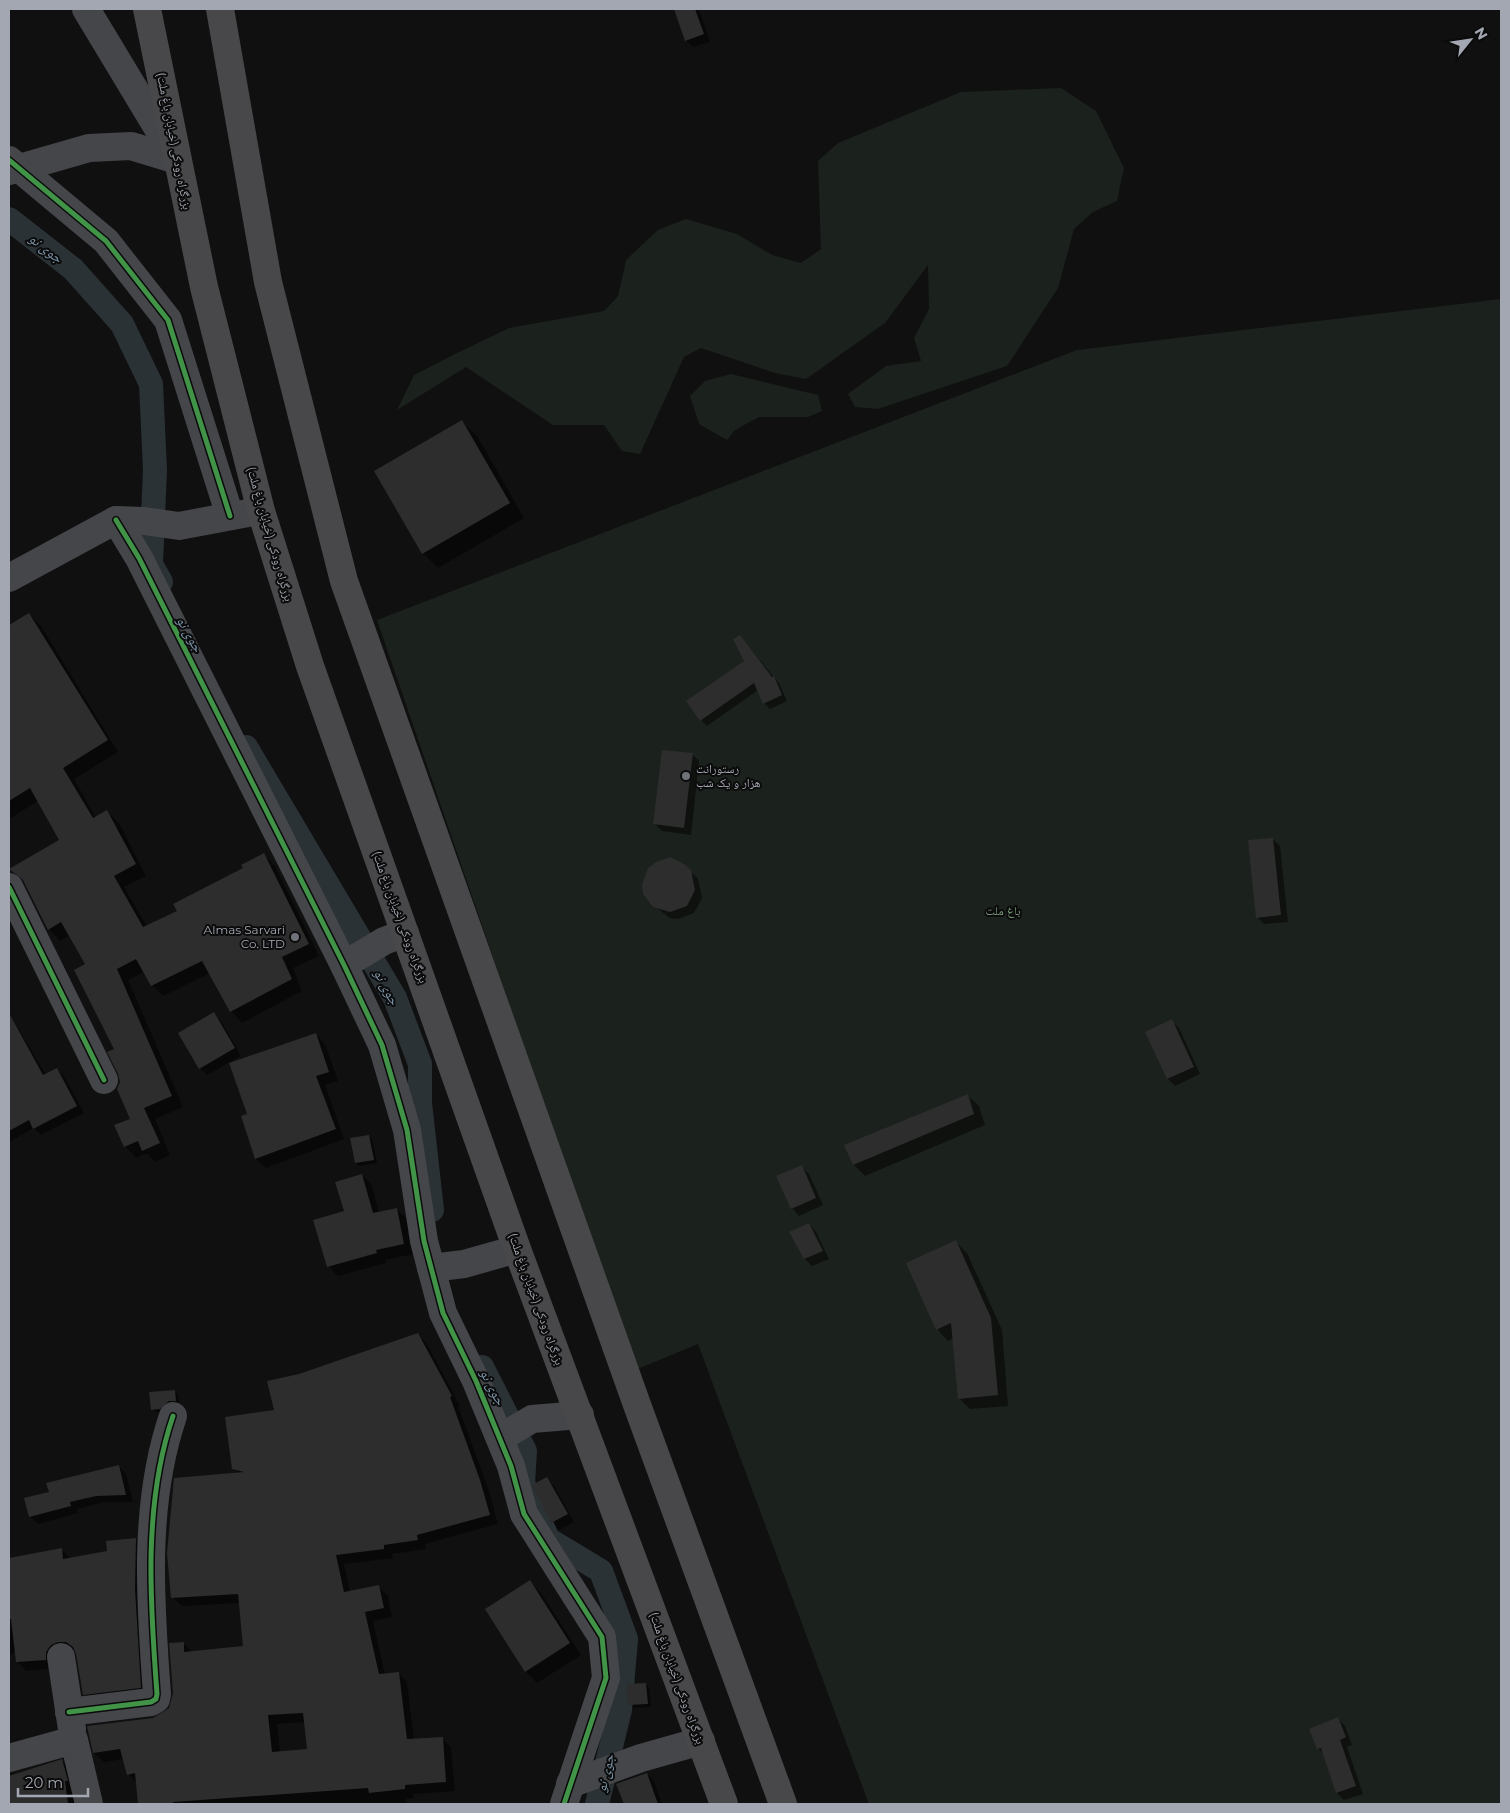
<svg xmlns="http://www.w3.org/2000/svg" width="1510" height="1813" font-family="Montserrat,'Noto Naskh Arabic',sans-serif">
  <rect width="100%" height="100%" fill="#101011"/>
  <g fill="#1b211c">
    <path d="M1061 88 1096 111 1124 168 1117 201 1093 212 1074 229 1058 288 1007 366 878 409 855 407 848 394 886 366 921 361 914 338 929 309 928 265 885 323 806 379 775 373 701 348 684 357 640 454 622 451 604 425H553L466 367 397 410 414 375 457 353 509 328 604 311 618 296 626 260 658 230 686 219 737 234 772 255 801 263 821 249 818 161 838 143 961 92Z"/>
    <path d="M1501 299V1804H869L698 1344 635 1370 377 620 1077 350Z"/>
    <path d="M731 374 818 395 822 411 808 417H759L735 430 727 440 699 424 690 396 705 381Z"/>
  </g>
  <g fill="#0007" fill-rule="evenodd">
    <path d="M682 9H696L700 12 710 42 693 47 686 40 676 11Z"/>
    <path d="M462 422 477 436 524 518 438 568 423 553Z"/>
    <path d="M29 614 41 626 118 752 74 779 96 818 107 812 119 823 146 876 124 887 147 927 178 912 264 855 275 866 319 956 293 968 302 991 242 1023 231 1011 210 973 163 996 152 985 144 972 128 980 183 1107 155 1119 170 1155 155 1162 147 1153 136 1158 125 1146 131 1119 121 1082 115 1050 87 965 70 935 60 941 49 929 26 883 11 869 61 840 38 801 9 819V627Z"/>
    <path d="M740 637 779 683 787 701 770 709 764 703 758 690 707 726 701 720 745 662Z"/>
    <path d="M692 754 699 761 691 835 662 831 655 824Z"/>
    <path d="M1273 839 1280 846 1288 922 1264 924 1257 917Z"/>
    <path d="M684 865 698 879 702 898 694 913 678 919 670 918 648 901Z"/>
    <path d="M9 1013 46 1075 57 1069 64 1076 84 1113 41 1135 34 1128 9 1142Z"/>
    <path d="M214 1014 221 1021 241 1056 207 1075 200 1068Z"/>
    <path d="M1171 1021 1179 1028 1200 1074 1175 1086 1168 1079 1146 1033Z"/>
    <path d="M316 1034 325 1044 338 1081 325 1085 344 1139 266 1168 256 1159 242 1117 248 1115Z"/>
    <path d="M967 1095 979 1106 985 1125 865 1176 854 1165 846 1146Z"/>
    <path d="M369 1136 372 1139 377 1163 359 1166 356 1163Z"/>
    <path d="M802 1167 809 1174 823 1205 799 1216 792 1208Z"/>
    <path d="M362 1175 372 1185 379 1213 397 1209 407 1219 413 1254 385 1260 386 1263 338 1276 328 1266Z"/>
    <path d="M809 1224 816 1232 829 1259 812 1266 805 1259 791 1232Z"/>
    <path d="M956 1242 967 1253 1002 1330 1008 1406 970 1409 959 1398 954 1338 948 1341 937 1329Z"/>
    <path d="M418 1335 427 1344 460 1406H458L489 1491 498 1524 425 1544 426 1549 392 1554 393 1558 344 1564 350 1592 379 1587 388 1596 392 1617 373 1621 385 1675 398 1673 407 1682 414 1740 442 1738 451 1748 455 1791 413 1794 414 1798 406 1799V1804H139L137 1783 128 1774 124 1759 104 1762 94 1753 170 1709 183 1643 193 1653 245 1647 240 1603 182 1606 173 1597 239 1474 234 1468 299 1375ZM305 1722 308 1751 280 1752 277 1724Z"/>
    <path d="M174 1391 178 1394 179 1404H172L163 1412H156L153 1409Z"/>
    <path d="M119 1466 126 1474 133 1502H104L77 1509 78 1513 38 1524 30 1516Z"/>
    <path d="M547 1479 554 1486 574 1522 559 1530 552 1523 534 1486Z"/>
    <path d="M136 1540 144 1548 149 1696 92 1703 84 1694 75 1651 68 1650 54 1668 26 1671 18 1662 16 1651 9 1656V1560L62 1550 71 1559 108 1552Z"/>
    <path d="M530 1582 541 1593 581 1655 537 1683 526 1672 487 1610Z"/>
    <path d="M646 1684 649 1687 651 1707 633 1708 629 1705Z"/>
    <path d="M1338 1719 1345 1726 1352 1745 1347 1747 1363 1794 1344 1800 1337 1793 1324 1754 1318 1748Z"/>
    <path d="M62 1761 71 1770 76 1804H9V1777L24 1774Z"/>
    <path d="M647 1774 654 1781 662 1804H625L618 1785Z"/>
  </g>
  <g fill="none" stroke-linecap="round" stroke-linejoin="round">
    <g stroke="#2a3236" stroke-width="24">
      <path d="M9 219 73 269 122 324 151 384 155 470 151 564 161 582"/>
      <path d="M246 747 395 998 420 1064V1103L432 1210"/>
      <path d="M482 1367 525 1451 523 1483 548 1539 601 1571 626 1639 620 1710 597 1804"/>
    </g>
  </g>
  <g fill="#2d2d2e" fill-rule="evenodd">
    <path d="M674 9H695L704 34 685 41Z"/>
    <path d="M462 420 510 503 422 554 374 471Z"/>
    <path d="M29 613 108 740 63 768 93 818 107 810 136 864 114 876 143 927 177 911 173 904 243 868 241 865 264 853 309 944 282 957 292 979 230 1012 202 961 151 986 136 959 117 969 172 1096 144 1108 160 1143 142 1151 138 1141 124 1147 114 1125 130 1119 117 1089 120 1082 118 1074 107 1052 114 1049 74 970 85 964 61 922 48 930 23 880 9 869 59 840 30 788 9 801V625Z"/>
    <path d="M740 635 772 677 774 676 782 695 763 704 754 683 700 721 686 701 744 661 733 639Z"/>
    <path d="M662 750 693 753 684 828 653 824Z"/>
    <path d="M1273 838 1281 915 1256 918 1248 840Z"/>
    <path d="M670 857 684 864 691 870 695 890 687 906 670 912 653 907 643 894 642 885 648 868 656 862Z"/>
    <path d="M214 1012 235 1048 199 1069 178 1033Z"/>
    <path d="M9 1013 43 1075 57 1068 77 1106 33 1129 29 1120 9 1131Z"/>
    <path d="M1172 1019 1194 1067 1167 1079 1145 1032Z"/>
    <path d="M316 1033 329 1072 316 1076 336 1129 255 1159 241 1116 247 1114 229 1063Z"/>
    <path d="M968 1094 974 1114 853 1165 844 1145Z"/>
    <path d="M369 1135 374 1160 355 1163 350 1138Z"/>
    <path d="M802 1165 816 1198 791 1209 776 1176Z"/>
    <path d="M362 1174 373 1213 397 1208 404 1244 376 1250 377 1253 327 1267 313 1220 344 1211 335 1182Z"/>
    <path d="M809 1223 823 1251 804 1259 789 1232Z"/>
    <path d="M956 1240 991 1318 998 1395 958 1399 951 1323 936 1330 906 1263Z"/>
    <path d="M418 1333 452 1396 450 1397 480 1480 490 1515 417 1535 418 1540 384 1545V1549L336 1555 344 1592 379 1585 384 1608 365 1612 379 1674 399 1672 407 1739 443 1737 446 1782 405 1785V1789L369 1793 368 1788 173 1802V1804H138L135 1773 127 1775 120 1749 93 1753 87 1726 153 1718 169 1708 173 1693 169 1643 184 1642V1652L243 1646 238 1594 171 1598 167 1553 174 1478 244 1472 232 1469 225 1417 274 1410 267 1381 299 1374ZM303 1713 307 1749 272 1752 268 1715Z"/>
    <path d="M175 1390 176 1401H169L160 1409 151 1410 149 1392Z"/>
    <path d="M119 1465 126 1495 96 1496 70 1502 71 1506 29 1517 24 1498 49 1492 46 1483Z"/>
    <path d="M547 1477 568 1514 551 1523 532 1485Z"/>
    <path d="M136 1538 135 1589 141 1688 83 1695 76 1654 73 1647 66 1642H58L51 1645 46 1652V1660L16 1662 11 1619H9V1558L62 1548 63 1559 107 1551 106 1541Z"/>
    <path d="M530 1580 570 1643 525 1672 485 1609Z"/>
    <path d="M646 1683 648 1704 628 1705 626 1684Z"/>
    <path d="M1338 1717 1346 1737 1340 1740 1356 1786 1336 1793 1321 1748 1317 1749 1309 1729Z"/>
    <path d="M62 1759 68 1781H65L68 1804H9V1776Z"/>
    <path d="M647 1773 658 1804H624L616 1784Z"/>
  </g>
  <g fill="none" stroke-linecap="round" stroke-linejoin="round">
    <g stroke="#45464a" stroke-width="28">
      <path d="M86 9 177 160"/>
      <path d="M9 160 106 241 168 320 230 516"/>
      <path d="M9 171 89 148 131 146 177 160"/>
      <path d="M116 520 139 558 344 965 382 1045 407 1130 424 1241 443 1313 476 1381 511 1466 524 1514 602 1637 606 1678 564 1804"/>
      <path d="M9 578 116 520 144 521 179 526 248 513"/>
      <path d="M9 887 104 1080"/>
      <path d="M344 965 384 941 405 933"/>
      <path d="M431 1268 464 1264 517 1249"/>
      <path d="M500 1438 532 1419 580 1415"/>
      <path d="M61 1657 72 1729"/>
      <path d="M69 1712 151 1702 156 1699 157 1694C150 1602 143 1504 173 1416"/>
      <path d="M9 1758 74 1740 89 1804"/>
      <path d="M570 1784 641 1758 701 1741"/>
    </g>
    <g stroke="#48484a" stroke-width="28">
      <path d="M147 9 204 287 261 511 310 666 517 1249 724 1804"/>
      <path d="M220 9 268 282 344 581 636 1402 783 1804"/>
    </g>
    <defs>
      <g id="cycleway">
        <path d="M9 160 106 241 168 320 230 516"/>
        <path d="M116 520 139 558 344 965 382 1045 407 1130 424 1241 443 1313 476 1381 511 1466 524 1514 602 1637 606 1678 564 1804"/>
        <path d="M9 887 104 1080"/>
        <path d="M69 1712 151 1702 156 1699 157 1694C150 1602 143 1504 173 1416"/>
      </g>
    </defs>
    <use href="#cycleway" stroke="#0b0b0c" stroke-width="8"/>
    <use href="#cycleway" stroke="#419447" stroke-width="5"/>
  </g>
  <g fill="#707279" stroke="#0b0b0c" stroke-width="2">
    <circle cx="686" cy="776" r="5"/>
    <circle cx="295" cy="937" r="5"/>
  </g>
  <g text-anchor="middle" stroke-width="4" stroke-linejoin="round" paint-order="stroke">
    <g font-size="12" fill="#a3a7b1" stroke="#0b0b0c">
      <text transform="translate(174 141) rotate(79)" y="4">بزرگراه رودکی (خیابان باغ ملت)</text>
      <text transform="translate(270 534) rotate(74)" y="4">بزرگراه رودکی (خیابان باغ ملت)</text>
      <text transform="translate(400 917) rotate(70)" y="4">بزرگراه رودکی (خیابان باغ ملت)</text>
      <text transform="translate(536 1299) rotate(70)" y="4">بزرگراه رودکی (خیابان باغ ملت)</text>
      <text transform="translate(677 1678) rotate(70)" y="4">بزرگراه رودکی (خیابان باغ ملت)</text>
    </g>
    <g font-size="12" fill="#a3a7b1" stroke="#0b0b0c" text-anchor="start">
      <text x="696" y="773">رستورانت<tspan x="696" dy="14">هزار و یک شب</tspan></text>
      <text x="285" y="934" text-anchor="end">Almas Sarvari<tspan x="285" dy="14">Co. LTD</tspan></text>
    </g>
    <g font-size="12" fill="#7b9a7c" stroke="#0b0b0c">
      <text x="1003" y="915">باغ ملت</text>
    </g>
    <g font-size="14" font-style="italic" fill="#7c95a9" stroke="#0b0b0c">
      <text transform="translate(46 248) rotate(38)" y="5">جوی نو</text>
      <text transform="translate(190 634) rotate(61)" y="5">جوی نو</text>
      <text transform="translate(387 987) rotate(62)" y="5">جوی نو</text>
      <text transform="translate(493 1387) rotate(63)" y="5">جوی نو</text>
      <text transform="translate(605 1773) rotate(-76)" y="5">جوی نو</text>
    </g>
  </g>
  <rect width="1510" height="1813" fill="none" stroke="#a3a7b1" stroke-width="20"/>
  <g transform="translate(1470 40) rotate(60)" stroke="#0b0b0c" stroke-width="4" paint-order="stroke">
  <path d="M0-4L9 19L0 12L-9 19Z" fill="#a3a7b1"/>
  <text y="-8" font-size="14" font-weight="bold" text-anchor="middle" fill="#a3a7b1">N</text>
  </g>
  <path d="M18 1788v8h70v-8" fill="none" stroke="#a3a7b1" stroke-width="2.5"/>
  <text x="25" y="1788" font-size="15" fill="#a3a7b1" stroke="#0b0b0c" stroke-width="4" paint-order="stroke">20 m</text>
</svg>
